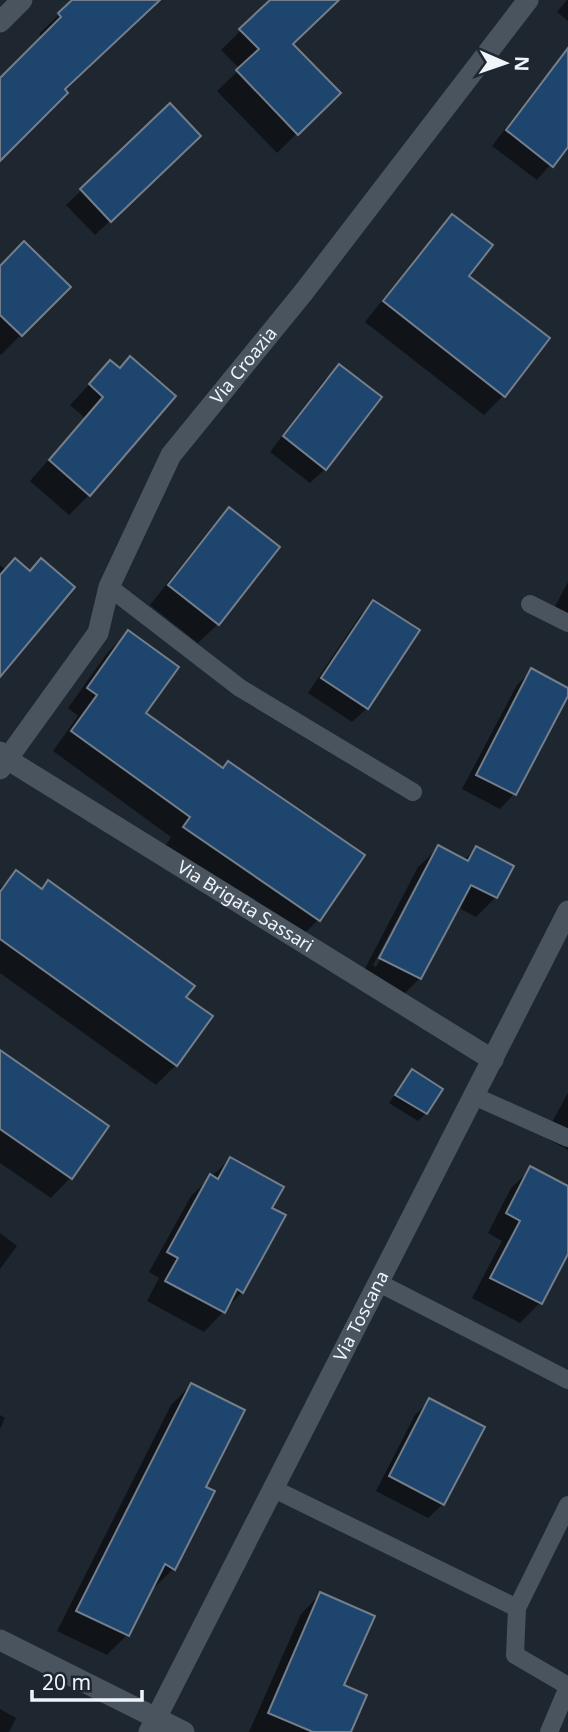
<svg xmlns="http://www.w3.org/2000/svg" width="568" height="1732" font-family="'Noto Sans',sans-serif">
  <rect width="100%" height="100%" fill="#1e2630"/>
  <g fill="#0007" fill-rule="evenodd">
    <path d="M74 0H159L63 90 0 159V81L43 38 39 34Z"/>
    <path d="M272 0H337L291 44 338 93 277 153 217 91 240 69 221 50Z"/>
    <path d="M567 0H568V21L557 12Z"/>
    <path d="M559 62 568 69V144L537 180 492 146 545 77Z"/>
    <path d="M170 106 184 150 95 235 66 205Z"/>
    <path d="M453 217 467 276 504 395 484 415 365 322 433 236Z"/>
    <path d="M0 268 68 287 1 355 0 354Z"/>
    <path d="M110 362 119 370 89 495 69 515 30 481 85 418 70 405Z"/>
    <path d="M339 366 325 469 310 483 270 452 324 380Z"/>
    <path d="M229 510 218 624 198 643 150 605 210 529Z"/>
    <path d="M0 565 6 570 0 675Z"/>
    <path d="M568 582V625L550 616Z"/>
    <path d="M373 602 367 708 352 722 308 693 359 617Z"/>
    <path d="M128 632 144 713 318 920 299 939 165 847 171 837 53 751 78 716 68 708 108 652Z"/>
    <path d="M532 670 568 690V692L514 794 500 809 462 789 517 685Z"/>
    <path d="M438 848 463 861 476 848 512 867 496 897 476 917 457 907 420 978 400 998 360 978 418 867ZM424 869H428L376 967 373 965Z"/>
    <path d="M16 872 41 890 48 883 184 998 176 1065 156 1085 0 973V888Z"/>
    <path d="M0 1052 107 1126 70 1178 51 1198 0 1163Z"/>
    <path d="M412 1071 426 1113 418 1121 389 1103Z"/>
    <path d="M568 1093V1150L544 1137Z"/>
    <path d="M230 1159 270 1208 242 1292 204 1332 147 1301 159 1278 149 1272 191 1196Z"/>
    <path d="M531 1169 568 1188V1250L540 1303 520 1323 472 1298 502 1241 488 1233 511 1188Z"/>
    <path d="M0 1233 17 1246 0 1269Z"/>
    <path d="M191 1385 204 1487 173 1569 154 1588H151L127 1635 107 1655 57 1631 171 1405Z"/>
    <path d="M430 1400 443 1504 428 1518 376 1491 415 1415Z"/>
    <path d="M0 1415 5 1418 0 1429Z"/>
    <path d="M320 1594 342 1686 349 1732H249L301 1614Z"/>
    <path d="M0 1709 16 1718 9 1732H0Z"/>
  </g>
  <g fill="#1e456e" stroke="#747e8a" stroke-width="2">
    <path d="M72 0H160L65 89 68 93 0 161V78L61 17 58 13Z"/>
    <path d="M270 0H339L293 44 341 93 298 135 236 70 259 49 239 29Z"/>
    <path d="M568 48V147L553 167 506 130Z"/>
    <path d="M170 103 201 136 111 222 80 189Z"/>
    <path d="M452 214 493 245 469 276 550 338 505 397 383 301Z"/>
    <path d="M24 241 71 287 22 336 0 315V266Z"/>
    <path d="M130 356 176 396 90 496 49 460 103 397 89 384 110 360 120 368Z"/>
    <path d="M339 364 382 397 326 470 283 436Z"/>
    <path d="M229 507 280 547 219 625 168 585Z"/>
    <path d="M15 558 30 571 41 558 75 587 0 677V575Z"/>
    <path d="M373 600 420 630 368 709 321 678Z"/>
    <path d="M128 630 179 667 146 713 223 768 228 761 365 855 320 921 183 827 190 817 71 731 97 695 87 688Z"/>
    <path d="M531 668 568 688V696L516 795 476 775Z"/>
    <path d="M438 845 468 861 476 846 514 866 497 898 471 885 421 979 379 958Z"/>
    <path d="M16 870 42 889 48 880 195 986 186 997 213 1016 177 1066 0 939V892Z"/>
    <path d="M0 1050 109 1126 72 1179 0 1129Z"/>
    <path d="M412 1069 443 1089 427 1114 395 1095Z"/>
    <path d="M230 1157 284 1187 272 1208 286 1215 243 1293 237 1289 225 1313 165 1281 178 1258 167 1252 210 1174 218 1179Z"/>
    <path d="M530 1166 568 1186V1254L542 1304 490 1278 520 1221 506 1213Z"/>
    <path d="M191 1383 245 1410 206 1487 215 1491 175 1570 165 1564 129 1636 76 1611Z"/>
    <path d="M429 1398 485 1427 444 1505 389 1476Z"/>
    <path d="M320 1592 375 1616 344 1685 367 1695 351 1732H313L268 1713Z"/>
  </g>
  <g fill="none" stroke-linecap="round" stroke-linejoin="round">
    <g stroke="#4a545f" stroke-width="18">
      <path d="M109 587 240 688 413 792"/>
      <path d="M530 604 568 623"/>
      <path d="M474 1096 568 1138"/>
      <path d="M379 1283 568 1380"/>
      <path d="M274 1489 517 1608 568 1505"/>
      <path d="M517 1608 515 1655 568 1686"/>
      <path d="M549 1732 568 1687"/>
    </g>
    <g stroke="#4a545f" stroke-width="21">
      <path id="s1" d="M0 752 7 759 493 1060"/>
      <path id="s2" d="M0 769 98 633 109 587 171 455 303 293 528 0"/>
      <path d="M0 1640 184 1732"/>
      <path id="s3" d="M149 1732 568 911"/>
    </g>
    <path stroke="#4a545f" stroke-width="21" d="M0 22 22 0"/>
  </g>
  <g text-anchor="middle" stroke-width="7" stroke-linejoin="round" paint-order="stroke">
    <g font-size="18" fill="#eff4fb" stroke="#1e2630">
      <text dy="6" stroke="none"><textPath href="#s2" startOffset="476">Via Croazia</textPath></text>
      <text dy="6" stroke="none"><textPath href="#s1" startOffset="290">Via Brigata Sassari</textPath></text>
      <text dy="6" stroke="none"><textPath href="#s3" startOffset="467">Via Toscana</textPath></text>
    </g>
  </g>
  <g transform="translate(505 63) rotate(92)" stroke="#1e2630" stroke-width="5" paint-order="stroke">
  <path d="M0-5L12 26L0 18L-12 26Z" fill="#eff4fb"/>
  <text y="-10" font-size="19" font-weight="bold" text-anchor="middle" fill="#eff4fb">N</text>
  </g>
  <path d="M32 1690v10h110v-10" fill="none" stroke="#eff4fb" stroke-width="3.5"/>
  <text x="42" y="1690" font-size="21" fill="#eff4fb" stroke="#1e2630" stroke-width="5" paint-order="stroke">20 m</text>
</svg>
